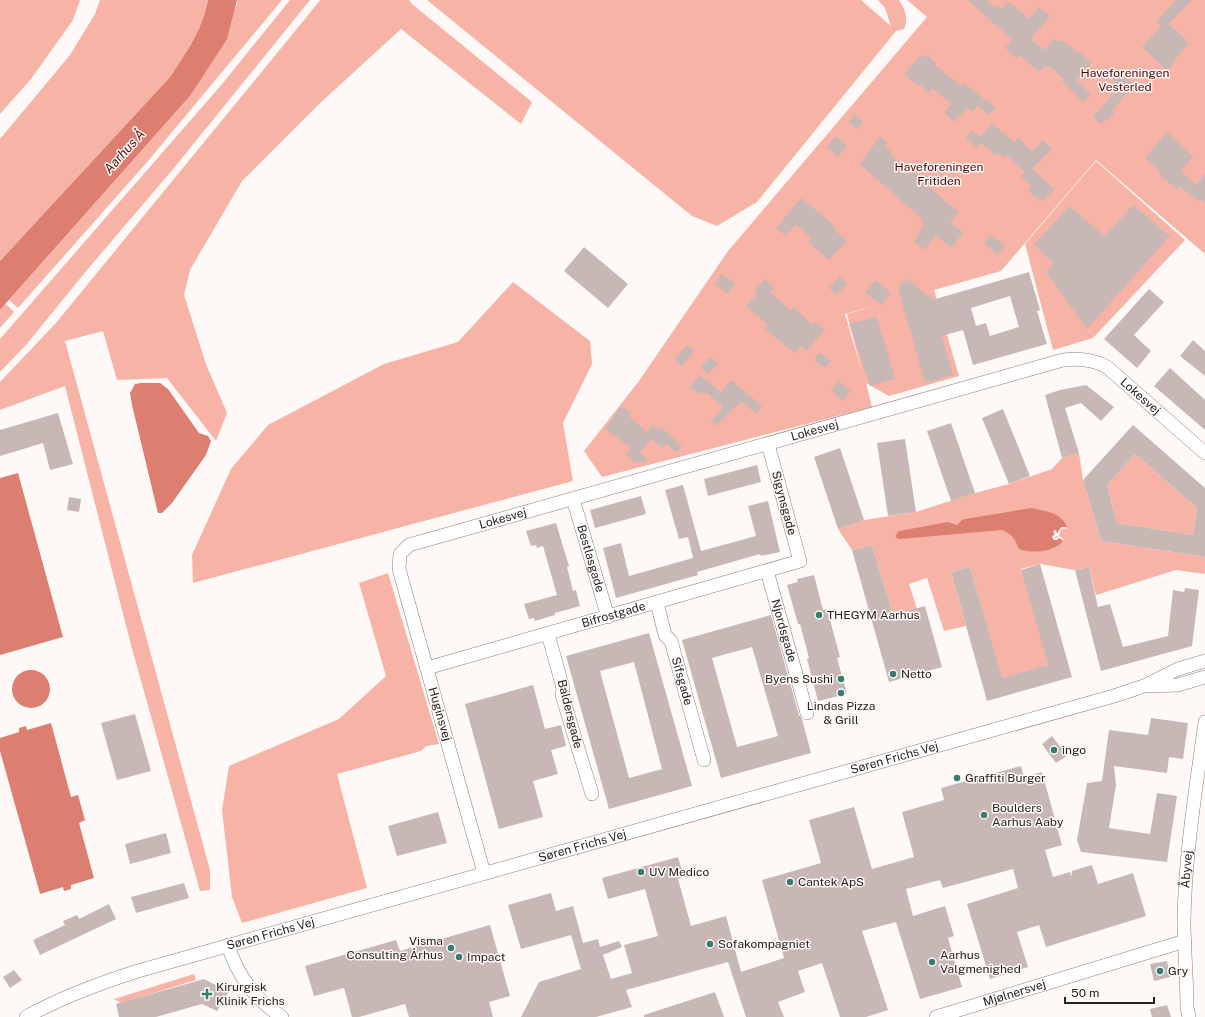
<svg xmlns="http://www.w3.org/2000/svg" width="1205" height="1017" font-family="'Public Sans',sans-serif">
  <rect width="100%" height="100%" fill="#fef8f7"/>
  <g fill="#f8b3a7" fill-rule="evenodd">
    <path d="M0 0H80L73 20 31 79 0 114Z"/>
    <path d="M100 0H208C202 29 187 51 171 76L0 261V139L70 55 95 14Z"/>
    <path d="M237 0H282L148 161 18 308 9 300 190 96 237 4Z"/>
    <path d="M290 0H310L174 168 87 270 26 345 0 372V339L223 83Z"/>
    <path d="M320 0H409L412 4 532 102 521 124 401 29 318 105 242 181 190 270 184 295 206 364 227 413 216 441 167 378 117 380 103 331 65 341 210 870V890L200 891 131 645 65 386 0 410V382L56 323 309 14Z"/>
    <path d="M427 0H861L891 26 885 8 878 0H899C905 10 909 18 904 29L896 31 757 202 717 226 692 216Z"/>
    <path d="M907 0H1205V254L1096 160 1001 271 934 290 959 376 889 396 866 383 872 407 602 477 584 451 639 381 728 251 927 17ZM878 305 847 314 862 372 845 314Z"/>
    <path d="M1096 161 1185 240 1093 338 1053 350 1025 244Z"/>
    <path d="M513 282 590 341 592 364 563 423 573 481 193 583 192 555 231 469 268 425 384 364 458 342Z"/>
    <path d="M6 304 14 312 0 328V310Z"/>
    <path d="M1079 453 1083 480 1101 541 1205 557V574L1176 570 1096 595 1089 567 1075 570 1040 564 1021 569 1047 660 1049 665 1000 679V673L970 567 951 572 966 626 944 631 927 578 909 584 917 609 893 615 872 545 852 550 838 529 864 520 916 512 975 493 1009 484 1052 469 1062 458Z"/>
    <path d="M1135 454 1197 508 1193 535 1117 523 1107 485Z"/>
    <path d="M388 573 439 744 426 746 421 751 337 774 367 888 242 923 232 897 222 810 229 766 339 719 386 676 359 583Z"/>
    <path d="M194 974 196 980 121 1003 114 999Z"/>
  </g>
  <g fill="#dd7f70">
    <path d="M208 0H237L227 39 190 96 0 310V261L171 76C187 51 202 30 208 0Z"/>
    <path d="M141 383H160L168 389 199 433 208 436 211 441 206 455 172 503 162 513H158L157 509 132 405 130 393 135 384Z"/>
    <path d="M18 473 63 637 0 655V478Z"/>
    <path d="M1031 508C1044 511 1062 512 1067 527H1062L1059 530 1057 534H1056L1057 532H1053L1055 533 1052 537 1055 540 1059 538 1063 541C1054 552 1032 554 1019 549 1015 539 1012 534 1002 530L900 539H898L895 536 899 531 948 522 957 525 962 520 965 519Z"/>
    <circle cx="31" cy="689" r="19"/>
    <path d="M51 723 71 797 78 795 85 820 79 823 94 878 71 885V889L64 891 63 887 40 894 0 751V738L19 732V728L26 726 27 730Z"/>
  </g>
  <path fill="#fef8f7" d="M1062 527 1069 528 1061 529 1059 536 1054 537 1056 538 1060 536 1065 541 1059 538 1057 540H1054L1052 537 1055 534 1053 531 1056 530 1057 534 1059 530Z"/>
  <g fill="#c7b8b5" fill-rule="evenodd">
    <path d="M968 0H987L994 7 997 5 1001 9 1008 1 1029 19 1039 7 1050 16 1031 39 1044 50 1054 39 1059 42 1061 40 1081 54 1092 63 1077 80 1091 94 1083 102 1062 81 1063 80V78L1049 66 1047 68 1044 66 1039 72 1020 55 1017 58 1005 48 1012 40Z"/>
    <path d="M1176 0H1192L1169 24 1189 43 1176 58 1177 59 1167 71 1142 47 1161 26 1156 22Z"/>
    <path d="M927 54 936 63 935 65 961 86 964 83 996 108 989 115 977 105 973 112 968 108 954 122 944 112 951 104 932 88 929 93 919 84 918 86 904 74 921 55 924 58Z"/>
    <path d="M1116 71 1134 84 1112 111 1114 114 1108 121 1106 119 1101 124 1093 117 1120 87 1111 78Z"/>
    <path d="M855 114 863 122 857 129 848 122Z"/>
    <path d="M992 123 1014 142 1018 137 1032 152 1043 140 1052 149 1032 169 1054 189 1043 201 1041 199 1040 201 1027 190 1031 186 1021 176 1025 172 1006 155 1004 158 998 153 995 155 981 143 977 148 966 138 972 130 980 137Z"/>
    <path d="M1167 132 1193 157 1181 171 1196 185 1205 174V203L1200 199 1198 202 1181 187 1179 186 1176 189 1158 173 1160 172 1145 158Z"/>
    <path d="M836 136 847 146 838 157 827 147Z"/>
    <path d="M880 136 888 143 885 147 892 152 890 154 909 171 910 169 949 205 950 204 959 212 950 222 963 233 951 248 936 235 925 250 914 242 920 233 918 232 924 225 921 222 923 220 860 164Z"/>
    <path d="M801 198 828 220 836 228 835 230 847 241 829 260 808 242 811 238 796 224 786 236 776 228Z"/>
    <path d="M1133 205 1170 236 1087 329 1046 272 1054 263 1034 245 1069 206 1105 236Z"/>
    <path d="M991 235 1005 246 997 255 984 243Z"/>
    <path d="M584 247 628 284 608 308 564 271Z"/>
    <path d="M1029 272 1040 310 1037 311 1047 344 973 365 963 330 942 336 953 375 925 383 898 288 907 278 927 296 930 295 932 300ZM1010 296 1019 327 990 336 986 323 976 326 971 308Z"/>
    <path d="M722 274 735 284 728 294 715 284Z"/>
    <path d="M840 276 847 283 837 295 829 288Z"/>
    <path d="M765 279 774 288 770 292 791 311 794 307 812 325 815 322 825 330 806 351 801 346 795 353 765 329 768 325 746 306 757 294 754 291Z"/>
    <path d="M876 280 891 293 881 305 865 292Z"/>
    <path d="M1149 289 1164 302 1134 335 1151 351 1137 368 1104 339Z"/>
    <path d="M877 317 895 379 870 386 849 324Z"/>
    <path d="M1193 340 1205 351V376L1180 356Z"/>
    <path d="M687 345 694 351 682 366 674 360Z"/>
    <path d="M820 352 831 361 824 368 814 360Z"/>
    <path d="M710 357 718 364 708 374 700 367Z"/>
    <path d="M1170 368 1205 400V430L1154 386Z"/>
    <path d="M700 375 721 393 731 380 762 406 756 414 741 401 716 426 711 421 723 407 706 392 704 395 701 392 699 394 690 387Z"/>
    <path d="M838 381 851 391 843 401 831 390Z"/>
    <path d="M1086 385 1114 407 1101 421 1081 403 1065 408 1079 453 1062 458 1045 395 1060 390Z"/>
    <path d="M621 406 631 413 629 416 647 432 652 425 658 430 661 427 682 446 676 452 667 444 663 448 652 439 640 452 648 461 635 463 626 454 631 448 605 429Z"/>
    <path d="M1003 409 1030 476 1009 484 982 418Z"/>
    <path d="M58 413 73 464 50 470 43 443 0 456V430Z"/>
    <path d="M951 423 975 493 951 501 927 431Z"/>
    <path d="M1133 425 1205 488V557L1101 541 1083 480ZM1135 454 1197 508 1193 535 1117 523 1107 485Z"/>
    <path d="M905 439 916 512 888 516 877 443Z"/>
    <path d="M840 448 864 520 838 529 814 457Z"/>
    <path d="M757 465 761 482 708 496 704 479Z"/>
    <path d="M683 485 701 551 756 536 748 506 768 501 780 552 761 556 760 554 697 572 698 575 616 598 603 548 621 543 629 576 693 558 688 537 679 539 665 490Z"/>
    <path d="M641 496 646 514 595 528 590 510Z"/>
    <path d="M69 497 81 499 79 512 67 510Z"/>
    <path d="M556 523 569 566 567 567 573 591 576 590 580 606 555 613V615L535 621 534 618 529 619 524 604 557 595 543 546 537 548 536 545 531 546 526 531Z"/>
    <path d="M872 545 893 615 925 606 942 667 889 682 852 550Z"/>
    <path d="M1040 564 1072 677 987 701 951 572 970 567 1002 678 1048 665 1021 570Z"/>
    <path d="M1089 567 1098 607 1110 604 1123 647 1168 636 1173 590 1184 592 1185 588 1199 590 1192 646 1101 671 1075 570Z"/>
    <path d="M814 575 823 610 827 609 840 657 837 658 847 694 818 701 807 659 809 658 800 624H798L787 585 798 582 797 579Z"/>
    <path d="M771 615 799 715 802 719 811 753 721 778 682 640ZM752 647 778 736 737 747 712 658Z"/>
    <path d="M649 633 692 786 609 809 566 656ZM634 662 662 769 629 778 600 671Z"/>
    <path d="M533 685 545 729 561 725 566 746 551 750 558 774 533 781 543 817 499 829 465 704Z"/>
    <path d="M135 714 151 771 117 780 101 723Z"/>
    <path d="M1151 718 1188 723 1183 759 1169 757 1167 773 1114 766 1116 785 1109 828 1150 834 1157 793 1177 796 1167 862 1081 852 1077 840 1087 783 1102 781 1109 730 1148 735Z"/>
    <path d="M1052 736 1067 756 1056 763 1042 744Z"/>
    <path d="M1021 766 1024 777 1042 772 1062 845 1045 850 1053 877 1070 872 1071 877 1072 871 1092 865 1098 884 1133 873 1146 916 1046 947 1039 925 1017 932 1028 967 990 979 967 904 1018 888 1013 869 943 888 940 880 906 889 913 916 945 906 954 936 948 938 962 987 920 999 896 922 862 931 888 1010 866 1017H840L822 963 798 971 805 992 778 1002 784 1017H746L728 962 626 990 632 1007 596 1017H521L539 982 581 969 571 935 521 949 508 905 551 893 556 911 573 906 583 943 598 939 600 947 619 941 622 947 603 955 611 979 632 973 624 945 658 936 645 889 608 899 602 878 678 857 684 877 678 879 691 926 726 916 741 972 784 958 762 880 821 863 809 820 854 807 872 869 914 857 902 812 944 800 941 788Z"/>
    <path d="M438 812 447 843 397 856 388 826Z"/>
    <path d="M166 833 171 853 130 864 125 844Z"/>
    <path d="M184 883 189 898 136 913 131 897Z"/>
    <path d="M109 904 116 919 40 955 33 940 65 925 63 921 77 915 79 919Z"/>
    <path d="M490 925 510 996 489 1002 493 1017H409L405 1004 359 1017H352L344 988 314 996 305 966 396 940 400 951Z"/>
    <path d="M1167 961 1170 977 1154 981 1150 964Z"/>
    <path d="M14 970 22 980 10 988 3 977Z"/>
    <path d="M204 979 229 992 217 1011 202 1004 156 1017H119L116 1004Z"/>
    <path d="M715 992 724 1017H644V1015Z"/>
    <path d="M1167 1005 1171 1017H1152L1150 1009Z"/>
  </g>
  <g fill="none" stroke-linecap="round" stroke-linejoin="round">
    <defs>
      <g id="minor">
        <path id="s1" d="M573 499 608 617"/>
        <path id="s2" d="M767 571 807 713"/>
        <path id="s3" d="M657 603 665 635 671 641 704 760"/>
        <path d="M548 634 563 688 562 695 592 794"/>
        <path id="s4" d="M427 668 800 561 768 444"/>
        <path d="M1149 686 1178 685 1205 677"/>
        <path id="s5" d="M484 873 399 569 400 554 409 545 1063 360C1079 358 1093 359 1107 367L1205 453"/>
        <path d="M228 945C237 975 256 1000 282 1017"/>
        <path id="s6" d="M26 1017C62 997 100 983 138 971L1114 696 1144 686 1178 669 1205 661"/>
        <path id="s7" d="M936 1017 1185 941"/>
        <path id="s8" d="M1189 1017 1187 1007C1187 978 1184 950 1184 921 1185 854 1196 788 1205 722"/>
      </g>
    </defs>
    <use href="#minor" stroke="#8c7e7b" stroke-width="14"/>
    <use href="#minor" stroke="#fff" stroke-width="13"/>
  </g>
  <g fill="#387c70" stroke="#fef8f7" stroke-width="1.5">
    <circle cx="819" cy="615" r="4"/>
    <circle cx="893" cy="674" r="4"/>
    <circle cx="841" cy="679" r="4"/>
    <circle cx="841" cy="693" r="4"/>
    <circle cx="1054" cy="750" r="4"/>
    <circle cx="957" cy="778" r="4"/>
    <circle cx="984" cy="815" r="4"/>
    <circle cx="641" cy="872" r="4"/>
    <circle cx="790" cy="882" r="4"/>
    <circle cx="710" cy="944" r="4"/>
    <circle cx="451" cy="948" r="4"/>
    <circle cx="459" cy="957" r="4"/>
    <circle cx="932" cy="962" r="4"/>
    <circle cx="1160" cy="971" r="4"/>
    <path d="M205 988h4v4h4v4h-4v4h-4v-4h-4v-4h4z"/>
  </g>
  <g text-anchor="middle" stroke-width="3" stroke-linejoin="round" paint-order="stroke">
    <g font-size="12" fill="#580000" stroke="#fef8f7">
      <text x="1125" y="77">Haveforeningen<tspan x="1125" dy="14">Vesterled</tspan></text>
      <text x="939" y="171">Haveforeningen<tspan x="939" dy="14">Fritiden</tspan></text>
    </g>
    <g font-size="12" fill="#282321" stroke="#fef8f7">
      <text dy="4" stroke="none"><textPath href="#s5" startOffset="1113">Lokesvej</textPath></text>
      <text dy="4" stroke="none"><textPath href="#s5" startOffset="765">Lokesvej</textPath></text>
      <text transform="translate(784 503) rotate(75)" y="4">Sigynsgade</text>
      <text dy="4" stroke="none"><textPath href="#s5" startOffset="441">Lokesvej</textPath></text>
      <text dy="4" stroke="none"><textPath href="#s1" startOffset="62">Bestlasgade</textPath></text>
      <text dy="4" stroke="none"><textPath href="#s4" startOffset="194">Bifrostgade</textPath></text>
      <text dy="4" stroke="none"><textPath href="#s2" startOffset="62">Njordsgade</textPath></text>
      <text dy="4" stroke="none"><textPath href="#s3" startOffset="83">Sifsgade</textPath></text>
      <text transform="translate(440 714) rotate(74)" y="4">Huginsvej</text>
      <text transform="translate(570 714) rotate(76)" y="4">Baldersgade</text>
      <text dy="4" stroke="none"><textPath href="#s6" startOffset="907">Søren Frichs Vej</textPath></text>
      <text dy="4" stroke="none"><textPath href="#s6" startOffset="583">Søren Frichs Vej</textPath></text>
      <text dy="4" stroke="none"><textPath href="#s8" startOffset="148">Åbyvej</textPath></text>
      <text dy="4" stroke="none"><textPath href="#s6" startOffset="259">Søren Frichs Vej</textPath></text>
      <text dy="4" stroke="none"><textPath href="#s7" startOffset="82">Mjølnersvej</textPath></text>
    </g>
    <g font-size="12" fill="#282321" stroke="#fef8f7" text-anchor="start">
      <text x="827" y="619">THEGYM Aarhus</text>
      <text x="901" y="678">Netto</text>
      <text x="833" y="683" text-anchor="end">Byens Sushi</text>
      <text x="841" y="710" text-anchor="middle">Lindas Pizza<tspan x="841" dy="14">&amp; Grill</tspan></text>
      <text x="1062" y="754">ingo</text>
      <text x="965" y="782">Graffiti Burger</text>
      <text x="992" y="812">Boulders<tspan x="992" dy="14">Aarhus Aaby</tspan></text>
      <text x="649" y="876">UV Medico</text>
      <text x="798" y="886">Cantek ApS</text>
      <text x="443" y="945" text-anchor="end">Visma<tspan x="443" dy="14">Consulting Århus</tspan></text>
      <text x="718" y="948">Sofakompagniet</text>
      <text x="940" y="959">Aarhus<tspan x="940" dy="14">Valgmenighed</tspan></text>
      <text x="467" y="961">Impact</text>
      <text x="1168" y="975">Gry</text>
      <text x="216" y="991">Kirurgisk<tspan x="216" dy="14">Klinik Frichs</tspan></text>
    </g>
    <g font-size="13" font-style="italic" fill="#630d05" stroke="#fef8f7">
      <text transform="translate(124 151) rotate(-48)" y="5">Aarhus Å</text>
    </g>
  </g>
  <path d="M1065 997v6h89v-6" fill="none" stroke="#282321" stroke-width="2"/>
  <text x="1071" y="997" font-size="12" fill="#282321" stroke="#fef8f7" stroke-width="3" paint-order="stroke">50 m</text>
</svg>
